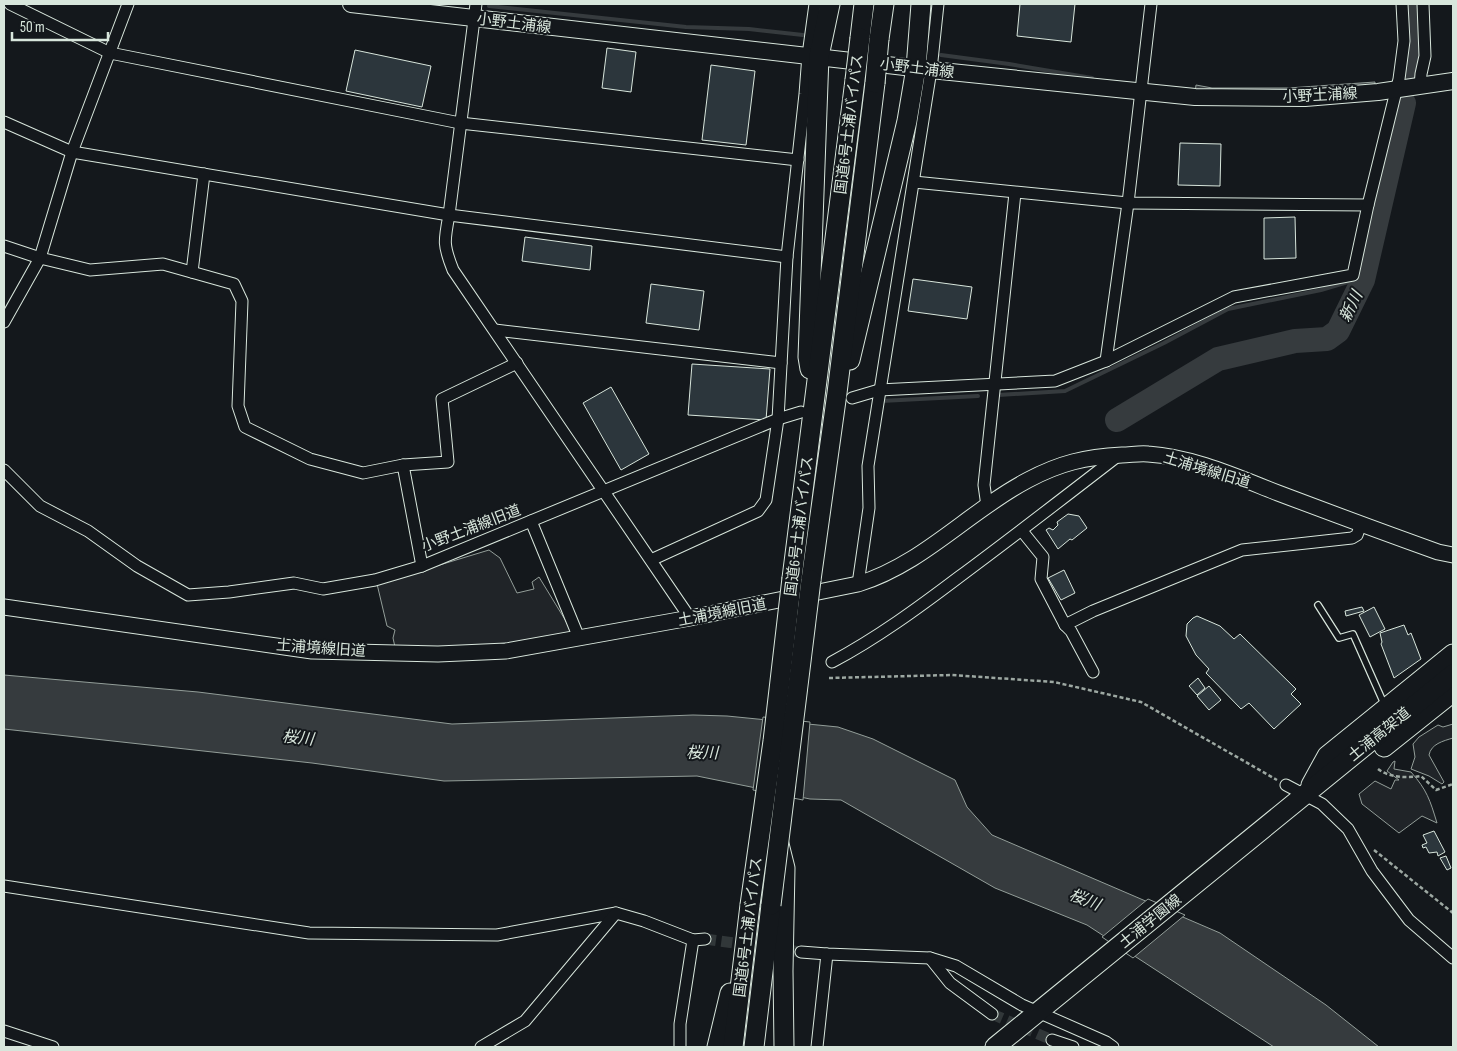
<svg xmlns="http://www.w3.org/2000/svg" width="1457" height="1051" font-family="'Sofia Sans Condensed','Noto Sans JP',sans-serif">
  <rect width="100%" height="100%" fill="#14181c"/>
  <g fill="#202428" stroke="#939e99">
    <path d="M489 550 500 558 517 593 534 589 532 582 539 577 575 636 506 647H395L393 638 395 630 387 626 377 584Z"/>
    <path d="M1453 724V738C1443 741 1431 744 1429 755L1444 782 1442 784 1429 776 1411 769 1415 757 1413 744 1419 737 1438 725 1443 727Z"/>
    <path d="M1395 761 1394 769 1411 772C1427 790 1430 800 1437 823L1422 816 1399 833 1362 804 1359 794 1375 781 1391 789 1395 780H1399L1387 771 1393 762Z"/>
  </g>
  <g fill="#363b3e" stroke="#939e99">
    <path d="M1375 82V90L1195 93 1196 85 1212 88H1288Z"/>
    <path d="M4 675 198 692 452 724 693 715 727 716 838 727 873 739 955 780 967 807 992 835 1220 933 1326 1005 1379 1047H1274L1087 925 995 888 841 800 810 799 697 776 444 781 312 763 4 729Z"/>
  </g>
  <g fill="#14181c" stroke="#939e99">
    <path d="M763 717 810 722 803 800 753 790Z"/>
    <path d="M1148 899 1185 915 1133 958 1102 937Z"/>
  </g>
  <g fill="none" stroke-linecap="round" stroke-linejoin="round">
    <g stroke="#363b3e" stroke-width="4">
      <path d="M489 6 686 27 749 29 803 35"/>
      <path d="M941 55 1009 64 1092 78"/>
      <path d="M998 395 1065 391 1164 343 1228 309 1321 290 1358 279"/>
      <path d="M881 401 978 396"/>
    </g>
    <g stroke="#363b3e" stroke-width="24">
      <path d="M1409 77 1415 38 1414 4"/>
      <path d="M1117 420 1218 359 1295 341 1327 339 1338 331 1363 280 1404 103"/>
    </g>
  </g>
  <g fill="#2c363c" stroke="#d8e6dc">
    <path d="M1020 4H1075L1071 42 1017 36Z"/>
    <path d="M607 48 636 52 631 92 602 88Z"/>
    <path d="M355 50 431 66 422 107 346 91Z"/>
    <path d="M711 65 755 71 746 145 702 140Z"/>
    <path d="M1180 143 1221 144 1220 186 1178 185Z"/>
    <path d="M1295 217 1296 258 1264 259V218Z"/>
    <path d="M525 237 592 246 590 270 522 261Z"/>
    <path d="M913 279 972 287 967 319 908 311Z"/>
    <path d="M651 284 704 291 699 330 646 323Z"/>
    <path d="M692 364 770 369 766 420 688 415Z"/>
    <path d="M611 387 649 454 621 470 583 403Z"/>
    <path d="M1068 514 1079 516 1087 528 1072 540 1070 539 1058 549 1046 530 1049 528 1053 530 1058 525 1057 522Z"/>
    <path d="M1064 570 1075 593 1061 600 1048 578Z"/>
    <path d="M1362 607 1364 611 1346 616 1345 611Z"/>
    <path d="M1374 607 1385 629 1370 637 1359 615Z"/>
    <path d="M1197 616 1220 626 1234 639 1240 634 1296 689 1291 694 1301 704 1274 729 1249 703 1241 709 1206 673 1209 669 1196 655 1186 636 1187 624 1193 618Z"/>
    <path d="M1404 625 1408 635 1411 633 1421 659 1394 678 1381 644 1382 642 1380 633Z"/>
    <path d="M1198 678 1205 688 1197 695 1189 686Z"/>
    <path d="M1209 686 1221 700 1209 710 1197 696Z"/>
    <path d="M1434 831 1445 852 1438 856 1437 852 1429 853 1426 847 1423 848 1422 845 1427 843 1423 835Z"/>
    <path d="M1446 856 1451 868 1447 870 1440 858Z"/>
  </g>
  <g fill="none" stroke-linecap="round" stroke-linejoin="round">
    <g stroke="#313739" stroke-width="11" stroke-dasharray="11 5.5" stroke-linecap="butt">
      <path d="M705 939 801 952"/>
      <path d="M992 1014 1052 1040"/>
    </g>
    <defs>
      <path id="service" d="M1318 605 1339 638 1353 634 1385 706"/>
      <g id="minor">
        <path d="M10 4 110 53 460 123 798 160"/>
        <path d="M476 4 449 215C444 241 443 245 453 270L690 618"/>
        <path d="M1420 86 1421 74 1425 56 1423 4"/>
        <path d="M4 122 72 152 449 215 787 257"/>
        <path d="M914 182 1128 203 1368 205"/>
        <path d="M4 246 40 258 90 270 163 264 234 284 242 301 238 406 245 427 310 459 363 473 403 465 422 566 778 419 801 412"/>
        <path d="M192 272 204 174"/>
        <path d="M4 322 40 258 72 152 128 4"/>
        <path d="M495 330 781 363"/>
        <path d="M1106 361 1128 203 1151 4"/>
        <path d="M852 398 879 390 1055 381 1106 361 1234 297 1353 275 1368 205 1399 79 1404 41 1402 4"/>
        <path d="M403 465 448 462 442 399 517 363"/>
        <path d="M4 470 40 506 88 531 137 566 188 595 229 592 294 583 323 589 375 580 422 566"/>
        <path d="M987 506 984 485 1015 193"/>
        <path d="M531 521 579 638"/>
        <path d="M1022 531 1043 557 1041 579 1065 625 1071 631 1093 672"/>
        <path d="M651 560 758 511 766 500 778 419 787 257 805 94 808 55 815 4"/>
        <path d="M858 584 869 508 868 466 931 70 938 4"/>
        <path d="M1065 625 1093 611 1242 550 1352 538 1357 535 1361 524"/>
        <path d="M832 662C877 638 918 608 959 577 1013 537 1066 496 1119 455"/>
        <path d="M1286 785 1322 804 1348 829 1372 871 1409 920 1453 958"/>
        <path d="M4 886 309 933 497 935 616 913 644 921 693 940 705 939"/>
        <path d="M801 952 827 954 930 958 956 966 1022 1005 1106 1042 1113 1047"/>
        <path d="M930 958 950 983 992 1014"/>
        <path d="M4 1031 53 1047"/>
        <path d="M1052 1040 1073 1047"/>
        <path d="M481 1047 525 1021 616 913"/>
        <path d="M680 1047V1024L693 940"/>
        <path d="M817 1047 827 954"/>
      </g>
      <path id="tertiary" d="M4 607 312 651 438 654 506 651 690 618 858 584C923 564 969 511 1028 480 1060 463 1085 457 1122 455 1130 455 1140 453 1148 454 1193 457 1237 477 1278 493 1331 513 1385 533 1438 552L1453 555"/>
      <path id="secondary" d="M351 4 931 70 1195 97 1305 98 1378 92 1453 81"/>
      <g id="primary">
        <path d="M1384 747 1453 692"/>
        <path d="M1311 785 1327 756 1453 654"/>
        <path d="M995 1047 1453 674"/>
      </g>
      <g id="trunk">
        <path d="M860 38 864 4"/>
        <path d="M879 39 884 4"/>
        <path d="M850 360 907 121 916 68 921 4"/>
        <path d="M810 369 808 357 819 56 830 4"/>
        <path d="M792 578 855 80"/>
        <path d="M811 580 837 393 875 83"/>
        <path d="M779 844 785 868 783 971 784 1047"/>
        <path d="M717 1047 730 993"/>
        <path d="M733 1047 750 905"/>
        <path d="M754 1047 771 905"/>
      </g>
    </defs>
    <use href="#service" stroke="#d8e6dc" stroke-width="8"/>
    <use href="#minor" stroke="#d8e6dc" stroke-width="13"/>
    <use href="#tertiary" stroke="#d8e6dc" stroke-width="17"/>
    <use href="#secondary" stroke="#d8e6dc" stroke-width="18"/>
    <use href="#primary" stroke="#d8e6dc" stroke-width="21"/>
    <use href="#trunk" stroke="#d8e6dc" stroke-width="21"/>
    <g stroke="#9da8a2" stroke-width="2.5" stroke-dasharray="4 2.5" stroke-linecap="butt">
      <path d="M829 678 952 675 1054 682 1141 702 1277 780"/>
      <path d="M1378 769C1390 778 1407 778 1421 776L1436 790 1453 784"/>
      <path d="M1374 850 1453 913"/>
    </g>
    <use href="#service" stroke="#14181c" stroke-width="5.5"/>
    <use href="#minor" stroke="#14181c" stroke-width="11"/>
    <use href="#tertiary" stroke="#14181c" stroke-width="15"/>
    <use href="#secondary" stroke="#14181c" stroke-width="16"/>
    <use href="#primary" stroke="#14181c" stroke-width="19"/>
    <use href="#trunk" stroke="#14181c" stroke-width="19"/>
    <defs>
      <g id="trunk-bridge">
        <path d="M855 80 860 38"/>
        <path d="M875 83 879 39"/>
        <path d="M750 905 773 741 792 578"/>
        <path d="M771 905 811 580"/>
      </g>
    </defs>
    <use href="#trunk-bridge" stroke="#d8e6dc" stroke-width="21" stroke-linecap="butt"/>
    <use href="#trunk-bridge" stroke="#14181c" stroke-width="19"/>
  </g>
  <g text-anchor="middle" stroke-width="4" stroke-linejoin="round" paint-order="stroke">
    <g font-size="15" fill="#d8e6dc" stroke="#14181c">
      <text transform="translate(514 23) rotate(7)" y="5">小野土浦線</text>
      <text transform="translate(917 68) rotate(7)" y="5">小野土浦線</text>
      <text transform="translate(1320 95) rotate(-3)" y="5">小野土浦線</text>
      <text transform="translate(849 124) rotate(-83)" y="5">国道6号土浦バイパス</text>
      <text transform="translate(1207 470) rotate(17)" y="5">土浦境線旧道</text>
      <text transform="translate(799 526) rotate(-83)" y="5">国道6号土浦バイパス</text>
      <text transform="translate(471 528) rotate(-21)" y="5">小野土浦線旧道</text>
      <text transform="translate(722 612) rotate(-11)" y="5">土浦境線旧道</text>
      <text transform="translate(321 648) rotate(4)" y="5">土浦境線旧道</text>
      <text transform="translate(1379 734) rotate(-39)" y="5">土浦高架道</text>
      <text transform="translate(1150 921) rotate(-39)" y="5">土浦学園線</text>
      <text transform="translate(748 927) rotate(-83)" y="5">国道6号土浦バイパス</text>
    </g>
    <g font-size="16" font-style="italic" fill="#d8e6dc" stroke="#14181c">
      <text transform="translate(1350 306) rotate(-64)" y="6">新川</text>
      <text transform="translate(298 737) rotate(6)" y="6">桜川</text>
      <text transform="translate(702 752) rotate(1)" y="6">桜川</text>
      <text transform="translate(1085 899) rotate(21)" y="6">桜川</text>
    </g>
  </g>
  <rect width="1457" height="1051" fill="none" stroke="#d8e6dc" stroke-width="10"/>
  <path d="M12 32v8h96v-8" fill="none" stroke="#d8e6dc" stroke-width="2.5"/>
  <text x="20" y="32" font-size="15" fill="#d8e6dc" stroke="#14181c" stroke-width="4" paint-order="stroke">50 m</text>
</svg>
